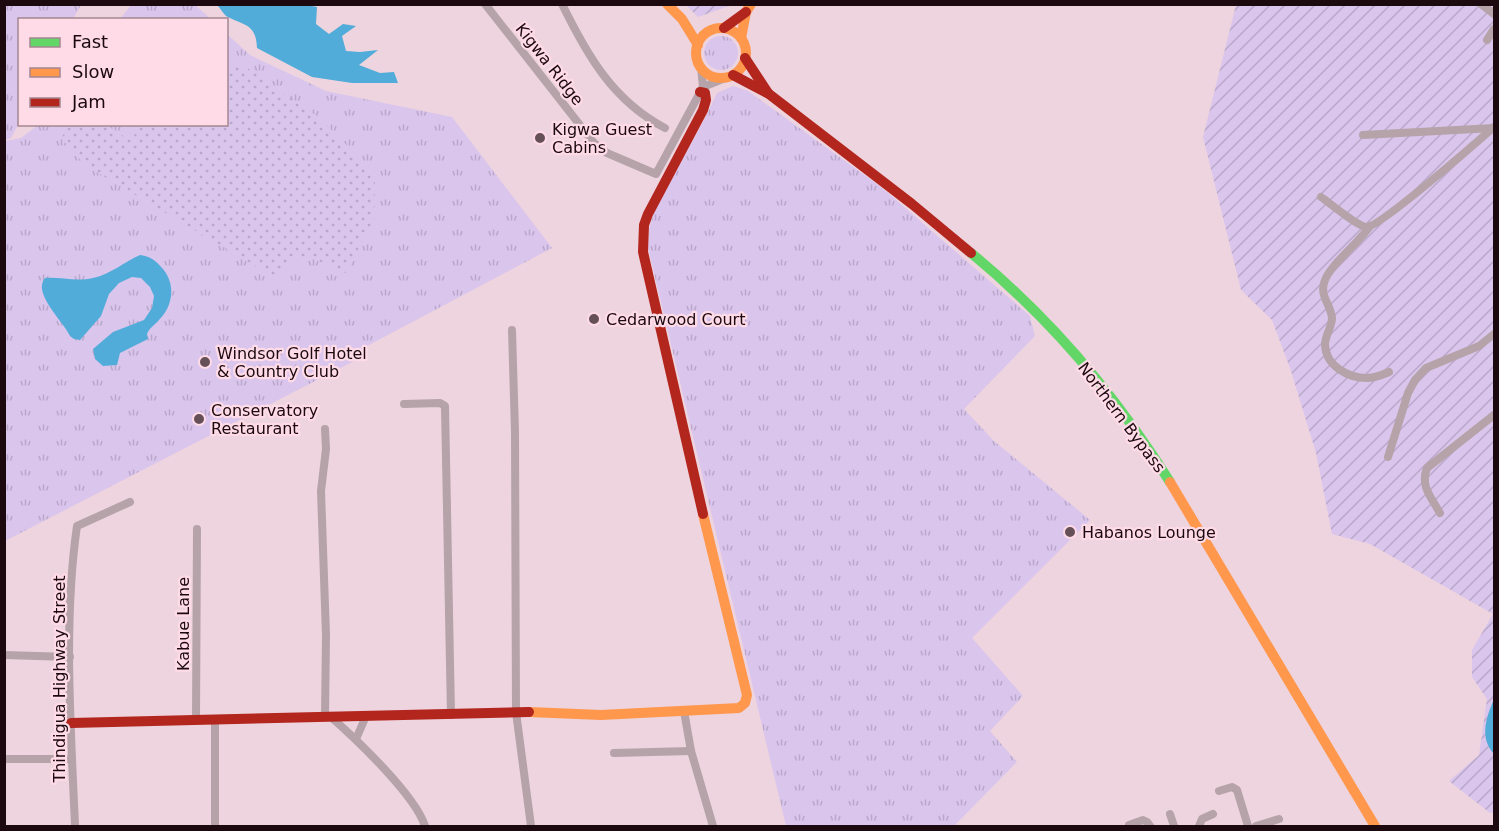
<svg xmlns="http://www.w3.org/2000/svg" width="1499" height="831" font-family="'DejaVu Sans',sans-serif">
  <defs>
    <pattern id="grass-tufts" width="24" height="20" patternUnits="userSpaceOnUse" patternTransform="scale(1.5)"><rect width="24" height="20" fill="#dac5ed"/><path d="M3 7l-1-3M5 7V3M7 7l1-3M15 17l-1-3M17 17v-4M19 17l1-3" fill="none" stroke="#baa8ca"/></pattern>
    <pattern id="park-dots" width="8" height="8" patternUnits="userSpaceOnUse" patternTransform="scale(1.5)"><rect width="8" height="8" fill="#dac5ed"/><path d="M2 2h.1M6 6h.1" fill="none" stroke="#baa8ca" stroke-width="1.8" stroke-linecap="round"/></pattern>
    <pattern id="garden-furrows" width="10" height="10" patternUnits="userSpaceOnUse" patternTransform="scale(1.5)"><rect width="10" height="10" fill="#dac5ed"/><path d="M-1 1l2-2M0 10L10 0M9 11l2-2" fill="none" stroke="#baa8ca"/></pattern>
  </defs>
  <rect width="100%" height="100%" fill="#eed4de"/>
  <g fill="url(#grass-tufts)">
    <path d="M5 4 81 5 73 19 20 20 19 123 11 138 5 140Z"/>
    <path d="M132 4 195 5 211 19H120Z"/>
    <path d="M227 34 250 55 326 91 452 117 552 248 352 354 354 361 5 541V141L21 138 38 125 226 124Z"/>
    <circle cx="721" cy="53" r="17"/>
    <path d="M733 86 748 91 881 187 1030 316 1035 336 964 409 994 441 1090 520 972 638 1023 696 990 731 1017 762 954 826H786L648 248 649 229 654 212 704 120 717 93Z"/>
  </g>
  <path fill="url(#park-dots)" d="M240 63 318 117 375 173 374 219 346 273 309 257 294 259 275 278 85 165 61 138 70 125H106L130 140 143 125 226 124 227 67Z"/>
  <g fill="url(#garden-furrows)">
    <path d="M1489 4 1494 8V812L1490 813 1449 781 1479 755 1487 699 1472 677V650L1493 614 1370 544 1332 534 1316 453 1291 371 1272 320 1241 290 1203 137 1236 5Z"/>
    <path d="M686 5H732L698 17Z"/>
  </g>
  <g fill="#51acd9">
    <path d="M307 5 317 7 316 24 329 34 343 24 356 26 342 36 346 51 360 52 378 50 359 65 380 73 394 72 398 83H352L312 77 257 48C256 23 244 26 226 16 223 13 220 8 217 5Z"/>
    <path d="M140 255C152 257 155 260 163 269 176 285 173 306 159 320 155 325 150 327 147 334L148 339 120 353 117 365 103 366 95 359 93 349 113 332 144 320 152 308 154 296 150 287 141 278 132 277 119 283 109 294 101 316 80 340 74 339 70 336C63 321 32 293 45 278 61 277 77 282 93 278 111 274 124 262 140 255Z"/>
    <path d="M1494 699V754C1479 738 1486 718 1494 699Z"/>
  </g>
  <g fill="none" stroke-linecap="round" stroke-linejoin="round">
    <g stroke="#b5a3a9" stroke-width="8">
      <path d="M485 4 594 143 607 153 656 174 703 87"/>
      <path d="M562 4C587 55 613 101 665 128"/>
      <path d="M1481 4 1494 14"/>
      <path d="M1487 40 1494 29"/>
      <path d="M701 67 703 87"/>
      <path d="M703 87 730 76"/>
      <path d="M1363 135 1494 128"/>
      <path d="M1321 197C1330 203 1358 227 1367 227 1381 226 1477 142 1494 127"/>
      <path d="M1370 226C1359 243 1328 266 1324 283 1320 297 1331 305 1332 318 1332 327 1325 335 1325 345 1326 366 1348 378 1367 378 1374 378 1382 375 1389 372"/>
      <path d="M512 330 515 432 516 712 531 826"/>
      <path d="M404 404 440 403 445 406 451 715"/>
      <path d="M325 429 326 449 321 491 326 635 325 717"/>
      <path d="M1388 457 1408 393 1415 380 1426 368 1479 346 1494 334"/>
      <path d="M1440 513C1431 497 1420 486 1427 468L1494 415"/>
      <path d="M4 655 70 657"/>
      <path d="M684 711 691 751 713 826"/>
      <path d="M331 717C357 740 415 795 425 826"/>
      <path d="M196 719 197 529"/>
      <path d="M215 719V826"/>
      <path d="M356 739 366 716"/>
      <path d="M614 753 691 751"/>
      <path d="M4 759H72"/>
      <path d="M1219 791 1232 787 1237 790 1248 826"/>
      <path d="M1170 814 1174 826"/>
      <path d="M1129 825 1143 820 1147 822 1150 826"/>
      <path d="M75 826C71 729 63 623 77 526L130 502"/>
      <path d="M1199 826 1202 819 1213 814"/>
      <path d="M1256 826 1279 819"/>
    </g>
    <path stroke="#63d668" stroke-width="10" d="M971 253C1049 317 1116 396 1170 482"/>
    <g stroke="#ff974d" stroke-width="10">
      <path d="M667 4 682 19 698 45"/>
      <circle cx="721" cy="53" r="25"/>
      <path d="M741 38 746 12 751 4"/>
      <path d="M1170 482 1375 826"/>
      <path d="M529 712 601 715 739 708 745 703 747 695 703 514"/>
    </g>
    <g stroke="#b3261e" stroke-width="10">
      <path d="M724 28 746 12"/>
      <path d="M745 58 768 93"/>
      <path d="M733 75 769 94 912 204 971 253"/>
      <path d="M700 92 705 93 706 100 703 110 648 214 644 225 643 252 703 514"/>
      <path d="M71 723 529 712"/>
    </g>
  </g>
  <g fill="#665058" stroke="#ffdbe7" stroke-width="2">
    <circle cx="540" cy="138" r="6"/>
    <circle cx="594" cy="319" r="6"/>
    <circle cx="205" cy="362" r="6"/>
    <circle cx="199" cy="419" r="6"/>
    <circle cx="1070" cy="532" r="6"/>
  </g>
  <g text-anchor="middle" stroke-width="4.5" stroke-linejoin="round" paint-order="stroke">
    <g font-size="16" fill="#1c0910" stroke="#ffdbe7">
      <text transform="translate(550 64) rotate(52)" y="6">Kigwa Ridge</text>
      <text transform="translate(1122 417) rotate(53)" y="6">Northern Bypass</text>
      <text transform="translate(183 624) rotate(-90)" y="6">Kabue Lane</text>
      <text transform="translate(59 679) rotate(-90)" y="6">Thindigua Highway Street</text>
    </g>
    <g font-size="16" fill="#1c0910" stroke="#ffdbe7" text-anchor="start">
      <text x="552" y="135">Kigwa Guest<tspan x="552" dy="18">Cabins</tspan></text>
      <text x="606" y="325">Cedarwood Court</text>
      <text x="217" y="359">Windsor Golf Hotel<tspan x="217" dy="18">&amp; Country Club</tspan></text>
      <text x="211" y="416">Conservatory<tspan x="211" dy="18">Restaurant</tspan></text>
      <text x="1082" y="538">Habanos Lounge</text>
    </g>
  </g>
  <rect width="1499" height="831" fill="none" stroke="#1c0910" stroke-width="12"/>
  <rect x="18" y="18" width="210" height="108" fill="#ffdbe7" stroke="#a48791" stroke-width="1.5"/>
  <rect x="30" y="38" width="30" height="9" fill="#63d668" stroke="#a48791" stroke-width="1.5"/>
  <text x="72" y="48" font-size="18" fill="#1c0910">Fast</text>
  <rect x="30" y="68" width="30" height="9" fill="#ff974d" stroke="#a48791" stroke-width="1.5"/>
  <text x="72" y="78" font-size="18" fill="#1c0910">Slow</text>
  <rect x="30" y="98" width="30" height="9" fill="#b3261e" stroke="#a48791" stroke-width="1.5"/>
  <text x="72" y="108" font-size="18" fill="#1c0910">Jam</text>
</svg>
